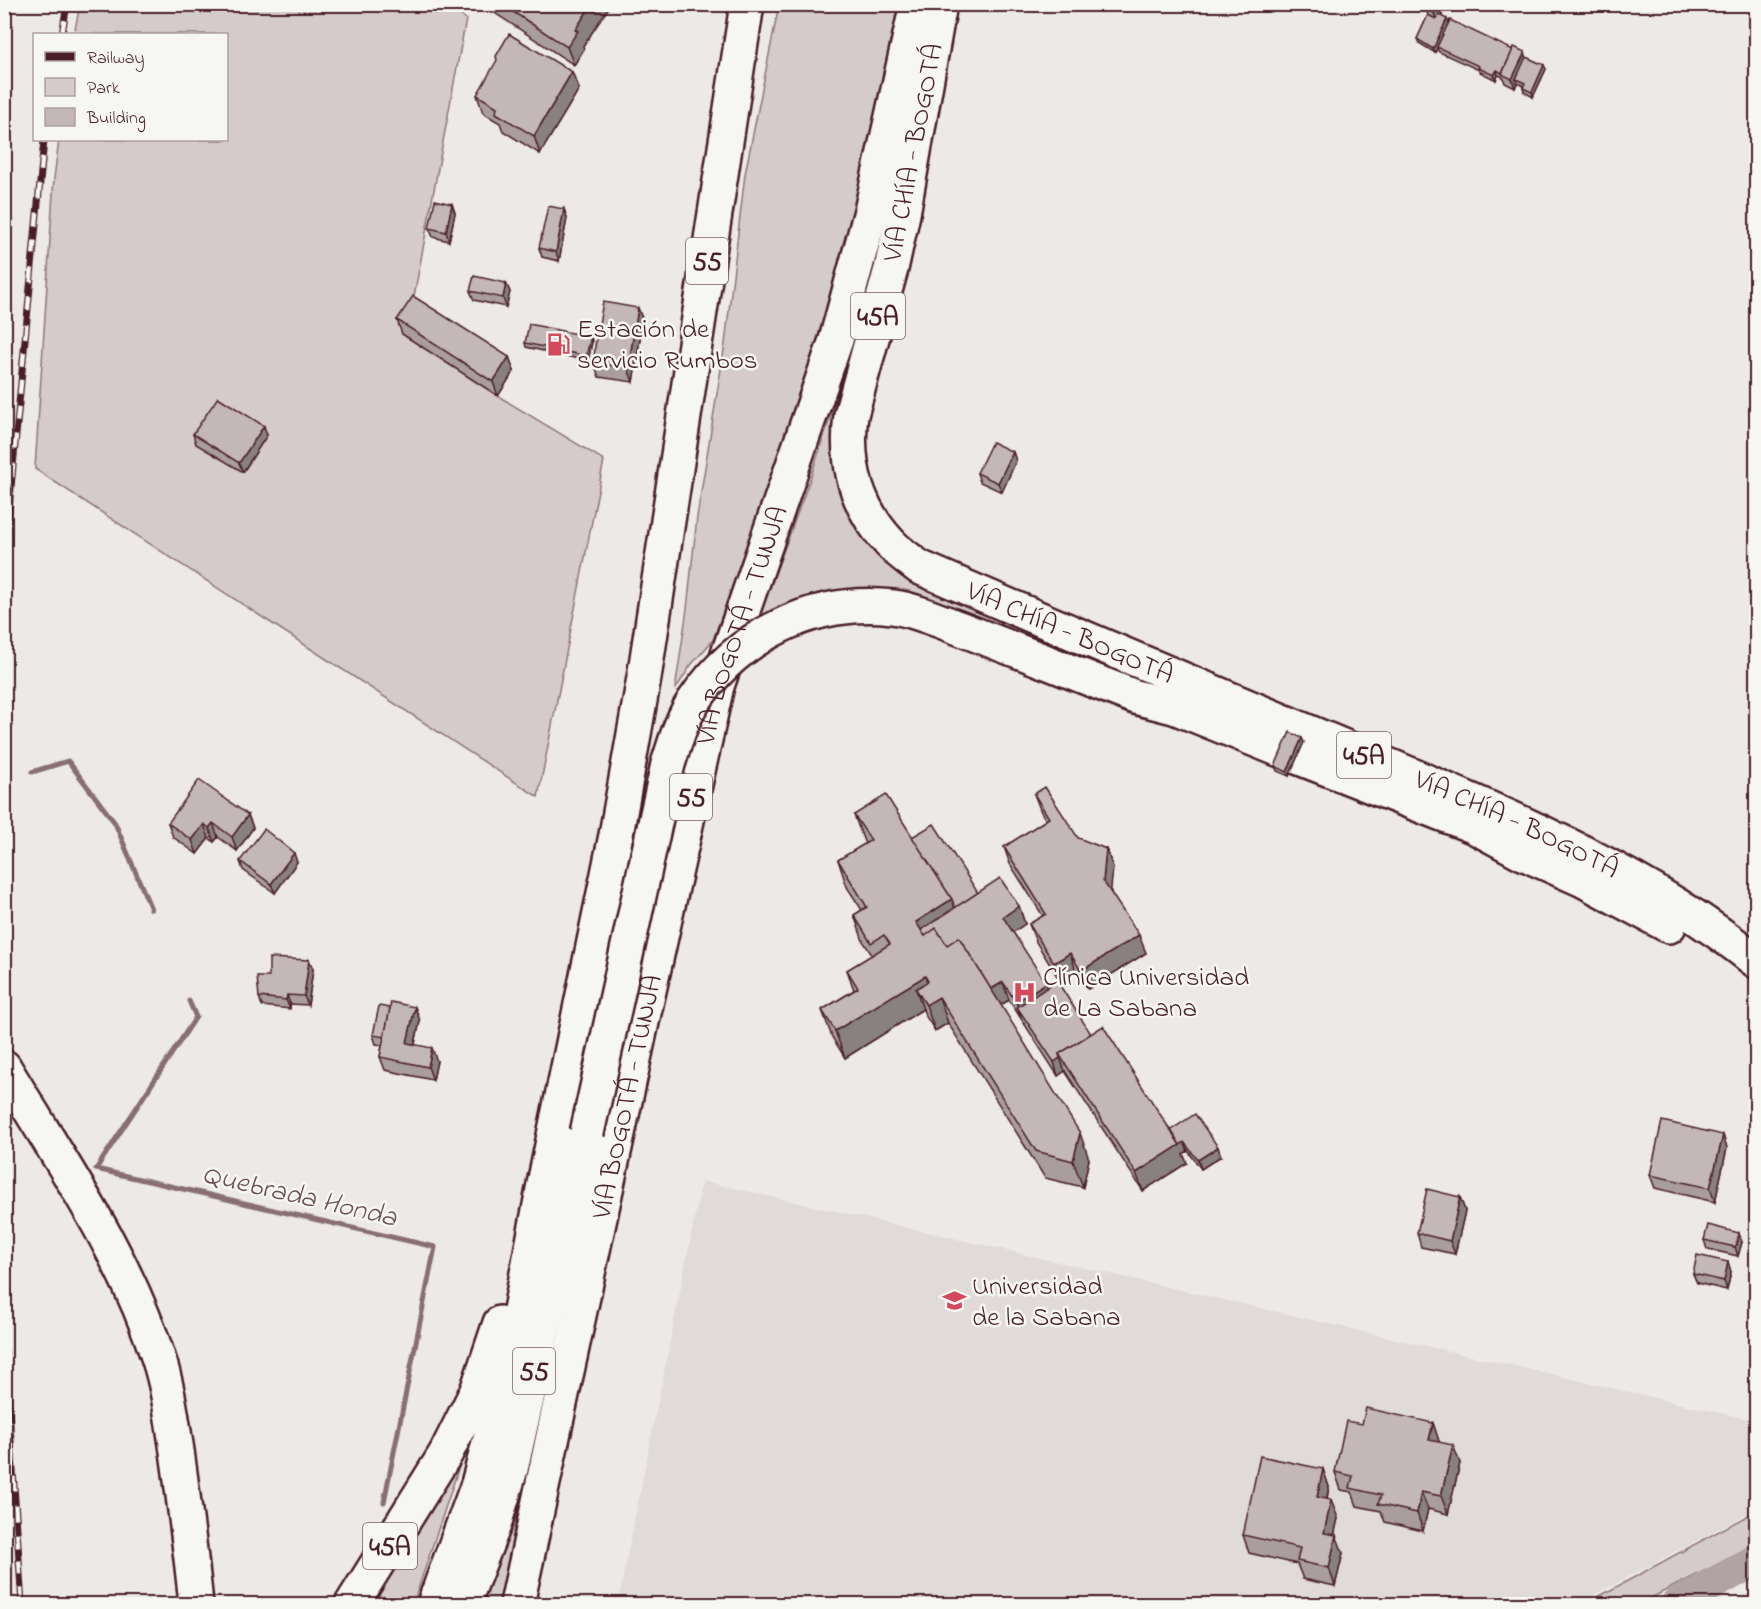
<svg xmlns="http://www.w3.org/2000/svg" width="1761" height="1609" font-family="'Indie Flower',sans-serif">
  <rect width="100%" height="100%" fill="#ece9e6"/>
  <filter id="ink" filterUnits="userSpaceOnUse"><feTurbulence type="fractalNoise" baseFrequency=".0167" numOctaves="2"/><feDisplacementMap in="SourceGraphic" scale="12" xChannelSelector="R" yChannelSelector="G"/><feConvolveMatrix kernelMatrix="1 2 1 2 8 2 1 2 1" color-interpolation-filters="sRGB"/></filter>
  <g filter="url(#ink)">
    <path fill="#e0dad8" d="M702 1181 1756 1421V1509L1577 1604H625L618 1603Z"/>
    <g fill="#d4cbca" stroke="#8f757a" stroke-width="1.5">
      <path d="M446 4 466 19 409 323 402 334 498 396 604 460 538 797 35 469 54 178 59 140H226V34H74L80 5Z"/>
      <path d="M779 5H901L857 201 815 358 713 640 691 665 675 690 687 609 697 517 725 344 745 174Z"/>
      <path d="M862 321 853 518 876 552 911 577 1409 791 926 607 757 623 810 479Z"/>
      <path d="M552 1357 499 1604H476Z"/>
      <path d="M460 1464 413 1604H369L372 1601Z"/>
      <path d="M1756 1511V1545L1639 1604H1585Z"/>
    </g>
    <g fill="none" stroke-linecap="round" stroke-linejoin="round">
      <g stroke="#886e73" stroke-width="5">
        <path d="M32 772 68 761 115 823 151 909"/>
        <path d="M189 1001 196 1017 96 1169 435 1247 384 1502"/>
      </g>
      <path stroke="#b1a2a3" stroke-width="32" d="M1677 1604 1756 1560"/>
      <defs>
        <g id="trunk">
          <path id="s1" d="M940 4 903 214 891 269 851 415C845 463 856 507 890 543 898 552 909 559 919 567 1064 630 1210 691 1357 752 1494 810 1639 867 1756 961"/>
          <path d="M1044 661 1135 697 1174 707 1285 752"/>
          <path d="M1297 757 1475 827 1523 853 1583 880 1669 926"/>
          <path d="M4 1067C60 1161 124 1252 158 1357 168 1386 172 1419 177 1451 184 1502 191 1553 196 1604"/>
          <path d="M352 1604 446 1453 477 1391 500 1323"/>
          <path d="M434 1604 478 1484 509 1368 544 1184 616 835 644 678 747 4"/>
          <path d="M463 1604 494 1525 511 1469 587 1133"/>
          <path id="s2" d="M517 1604 642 1022 717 686 836 340 871 211 917 4"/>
        </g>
      </defs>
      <use href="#trunk" stroke="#4a1f2b" stroke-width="38"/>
      <use href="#trunk" stroke="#f6f6f2" stroke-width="33"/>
      <defs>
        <g id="rail">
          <path d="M62 34 67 4"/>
          <path d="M4 561 44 140"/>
          <path d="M4 1337 22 1604"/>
        </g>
      </defs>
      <use href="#rail" stroke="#4a1f2b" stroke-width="7"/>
      <use href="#rail" stroke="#f6f6f2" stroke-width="4.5" stroke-dasharray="14" stroke-linecap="butt"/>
      <defs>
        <path id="trunk-bridge" d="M587 1133 668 764C675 743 681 720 694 701 738 635 814 598 893 607 916 610 937 620 959 628 987 639 1016 650 1044 661"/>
      </defs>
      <use href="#trunk-bridge" stroke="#4a1f2b" stroke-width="38" stroke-linecap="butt"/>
      <use href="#trunk-bridge" stroke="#f6f6f2" stroke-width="33"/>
    </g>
    <g fill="#a99d9d" stroke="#4a1f2b" stroke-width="1.5">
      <path d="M481 4H607L609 7 583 46 584 49 574 65Z"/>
      <path d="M1426 4H1449L1441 16 1449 23 1513 50 1525 52 1526 57 1546 69 1533 97 1524 92 1523 88 1524 86 1517 83 1515 88 1505 83 1503 77 1498 75 1496 80 1480 72 1479 70 1439 52 1437 48 1435 53 1419 43 1417 39 1428 15 1424 6Z"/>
      <path d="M572 72 579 89 540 154 503 131 500 123 483 113 477 95Z"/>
      <path d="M452 204 455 213 449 241 433 237 429 228Z"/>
      <path d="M564 209 567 218 559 261 542 257 539 248Z"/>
      <path d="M506 283 510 292 506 307 474 300 470 291Z"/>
      <path d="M638 308 643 321 633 382 599 377 594 363Z"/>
      <path d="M397 320 509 357 514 371 498 396 402 334Z"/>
      <path d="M591 337 592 342 588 361 526 347 525 343Z"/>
      <path d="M193 434 267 435 243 472 196 444Z"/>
      <path d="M1013 452 1016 461 1002 492 980 482 977 473Z"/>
      <path d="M1304 742 1289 776 1277 771 1275 766Z"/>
      <path d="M1034 794 1078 838 1106 849 1113 867 1110 891 1146 953 1088 989 1076 971 1060 981 1036 942 1029 924 1043 916 1010 864 1004 847 1046 820 1041 812Z"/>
      <path d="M248 815 253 828 237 851 218 837 214 842 209 838 197 854 173 837 168 823Z"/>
      <path d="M854 815 912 837 978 893 1019 906 1025 924 1013 932 1047 988 1091 1034 1171 1130 1221 1156 1201 1169 1188 1151 1183 1154 1187 1163 1143 1191 1065 1071 1058 1076 1009 1000 1001 1005 1089 1159 1083 1187 1045 1178 948 1023 935 1031 925 1015 923 1009 845 1058 832 1037 822 1010 854 990 847 970 872 955 863 941 854 915 862 910 847 887 838 860 865 844Z"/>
      <path d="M240 861 297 862 275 893 243 870Z"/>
      <path d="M309 960 313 969 308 1005 290 1004V1009L262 1006 259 997Z"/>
      <path d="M415 1007 420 1021 415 1044 437 1061 433 1080 385 1070 380 1057 382 1045 376 1044 373 1035 390 1008Z"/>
      <path d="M1723 1135 1727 1148 1715 1202 1655 1188 1650 1175Z"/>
      <path d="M1460 1197 1465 1211 1455 1254 1421 1247 1417 1233Z"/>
      <path d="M1704 1240 1742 1242 1738 1256 1707 1249Z"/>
      <path d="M1728 1262 1731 1272 1727 1290 1697 1283 1693 1274Z"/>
      <path d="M1433 1423 1439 1442 1460 1463 1448 1514 1428 1509 1423 1531 1385 1522 1381 1511 1357 1506 1352 1492 1341 1490 1335 1472 1362 1424Z"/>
      <path d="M1323 1469 1329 1487 1327 1499 1338 1518 1334 1535 1343 1553 1335 1586 1303 1579 1297 1564 1249 1553 1243 1535Z"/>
    </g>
    <g fill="#898080" stroke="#4a1f2b" stroke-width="1.5">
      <path d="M592 4H607L609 7 583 46 584 49 574 65 567 47 575 30Z"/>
      <path d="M1439 4H1449L1437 22 1434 13Z"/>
      <path d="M1447 19 1449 23 1435 53 1433 49Z"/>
      <path d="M1525 52 1528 61 1516 79 1517 83 1515 88 1512 79Z"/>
      <path d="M1544 65 1546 69 1533 97 1532 92Z"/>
      <path d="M1497 70 1498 75 1496 80 1494 75Z"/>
      <path d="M572 72 579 89 540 154 534 136Z"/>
      <path d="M452 204 455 213 449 241 446 232Z"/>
      <path d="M564 209 567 218 559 261 556 252Z"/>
      <path d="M506 283 510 292 506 307 503 298Z"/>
      <path d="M638 308 643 321 633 382 628 368Z"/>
      <path d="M591 337 592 342 588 361 586 356Z"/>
      <path d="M509 357 514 371 498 396 493 382Z"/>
      <path d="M264 426 267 435 243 472 239 463Z"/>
      <path d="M1013 452 1016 461 1002 492 998 483Z"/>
      <path d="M1302 738 1304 742 1289 776 1287 772Z"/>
      <path d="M248 815 253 828 237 851 232 837Z"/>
      <path d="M213 823 218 837 214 842 209 828Z"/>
      <path d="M204 824 209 838 197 854 192 840Z"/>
      <path d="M1106 849 1113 867 1110 899 1103 881Z"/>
      <path d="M294 853 297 862 275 893 271 884Z"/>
      <path d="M952 899 961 926 934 962 916 922Z"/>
      <path d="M1019 906 1025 924 1009 935 1003 917Z"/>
      <path d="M1139 935 1146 953 1088 989 1081 971Z"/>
      <path d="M1070 953 1076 971 1060 981 1054 963Z"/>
      <path d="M309 960 313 969 308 1005 304 996Z"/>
      <path d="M925 976 934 1000 939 997 948 1023 935 1031 926 1005 916 989 923 1009 845 1058 835 1031Z"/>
      <path d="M1003 982 1009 1000 997 1007 991 990Z"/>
      <path d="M1046 983 1052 1001 1017 1007 1022 1020 1016 1002Z"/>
      <path d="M287 995 290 1004V1009L286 1000Z"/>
      <path d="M415 1007 420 1021 412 1056 407 1043Z"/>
      <path d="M432 1048 437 1061 433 1080 428 1067Z"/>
      <path d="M1060 1058 1065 1071 1058 1076 1054 1062Z"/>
      <path d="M1080 1133 1089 1159 1083 1187 1073 1161Z"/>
      <path d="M1723 1135 1727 1148 1715 1202 1710 1188Z"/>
      <path d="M1184 1142 1188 1151 1183 1154 1187 1163 1143 1191 1136 1173Z"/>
      <path d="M1218 1147 1221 1156 1201 1169 1198 1160Z"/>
      <path d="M1460 1197 1465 1211 1455 1254 1450 1241Z"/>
      <path d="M1739 1233 1742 1242 1738 1256 1735 1247Z"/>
      <path d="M1728 1262 1731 1272 1727 1290 1724 1281Z"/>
      <path d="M1433 1423 1439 1441 1435 1458 1429 1440Z"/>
      <path d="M1453 1445 1460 1463 1448 1514 1441 1496Z"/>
      <path d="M1323 1469 1329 1487 1323 1515 1317 1497Z"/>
      <path d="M1421 1492 1428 1509 1423 1531 1417 1513Z"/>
      <path d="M1331 1500 1338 1518 1331 1550 1324 1533Z"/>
      <path d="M1336 1535 1343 1553 1335 1586 1329 1568Z"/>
    </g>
    <g fill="#c4b7b7" stroke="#4a1f2b" stroke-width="1.5">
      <path d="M501 4H592L575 30 578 31 567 47Z"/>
      <path d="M1426 4H1439L1434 13 1424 6Z"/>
      <path d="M1428 15 1436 19 1439 15 1447 19 1433 49 1417 39Z"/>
      <path d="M1450 20 1513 50 1502 73 1497 70 1494 75 1478 68 1479 66 1437 47Z"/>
      <path d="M509 34 572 72 534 136 496 113 497 107 477 95 497 60 496 56Z"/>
      <path d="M1514 47 1525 52 1512 79 1502 74Z"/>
      <path d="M1526 57 1544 65 1532 92 1523 88 1525 83 1516 79Z"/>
      <path d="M435 200 452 204 446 232 429 228Z"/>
      <path d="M548 206 564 209 556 252 539 248Z"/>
      <path d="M474 276 506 283 503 298 470 291Z"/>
      <path d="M413 296 509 357 493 382 397 320Z"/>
      <path d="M603 302 638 308 628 368 594 363 595 346Z"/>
      <path d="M529 324 591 337 586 356 525 343Z"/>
      <path d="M218 397 264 426 239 463 193 434Z"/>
      <path d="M992 442 1013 452 998 483 977 473Z"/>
      <path d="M1290 732 1302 738 1287 772 1275 766Z"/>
      <path d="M199 780 248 815 232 837 213 823 209 828 204 824 192 840 168 823Z"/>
      <path d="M1045 787 1078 838 1106 849 1103 881 1139 935 1081 971 1070 953 1054 963 1029 924 1046 914 1004 847 1049 818 1034 794Z"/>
      <path d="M886 795 952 899 916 922 925 936 936 928 947 945 959 937 1080 1133 1073 1161 1036 1151 939 997 926 1005 916 989 928 981 925 976 835 1031 822 1010 858 988 847 970 890 944 884 935 871 943 854 915 867 907 838 860 871 840 854 815Z"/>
      <path d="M934 824 978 893 955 908 952 899 912 837Z"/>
      <path d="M264 829 294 853 271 884 240 861Z"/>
      <path d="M1000 878 1019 906 1003 917 1046 983 1016 1002 1003 982 991 989 959 937 947 945 936 928 925 936 921 930Z"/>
      <path d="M269 958 309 960 304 996 287 995 286 1000 259 997 257 977H269Z"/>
      <path d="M1057 981 1091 1034 1059 1054 1060 1058 1054 1062 1017 1007Z"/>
      <path d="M391 1002 415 1007 407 1043 432 1048 428 1067 380 1057Z"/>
      <path d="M379 1006 390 1008 384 1037 373 1035Z"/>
      <path d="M1103 1026 1180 1145 1136 1173 1059 1054Z"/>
      <path d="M1195 1114 1218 1147 1198 1160 1184 1142 1180 1145 1171 1130Z"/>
      <path d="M1662 1121 1723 1135 1710 1188 1650 1175Z"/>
      <path d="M1427 1189 1460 1197 1450 1241 1417 1233Z"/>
      <path d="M1708 1225 1739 1233 1735 1247 1704 1240Z"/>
      <path d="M1697 1255 1728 1262 1724 1281 1693 1274Z"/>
      <path d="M1366 1408 1433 1423 1429 1440 1453 1445 1441 1496 1421 1492 1417 1513 1378 1504 1381 1495 1350 1488 1353 1476 1335 1472 1346 1421 1362 1424Z"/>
      <path d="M1260 1456 1323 1469 1317 1497 1331 1500 1324 1533 1336 1535 1329 1568 1297 1561 1300 1548 1243 1535Z"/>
    </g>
  </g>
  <defs>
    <symbol id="fuel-bare" viewBox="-9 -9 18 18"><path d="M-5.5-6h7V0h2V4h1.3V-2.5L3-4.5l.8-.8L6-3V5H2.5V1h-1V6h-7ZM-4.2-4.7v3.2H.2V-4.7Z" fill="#d1495b" stroke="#f6f6f2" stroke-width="2.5" paint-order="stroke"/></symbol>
    <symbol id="hospital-bare" viewBox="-9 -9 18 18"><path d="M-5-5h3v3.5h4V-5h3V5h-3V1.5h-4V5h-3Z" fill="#d1495b" stroke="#f6f6f2" stroke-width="2.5" paint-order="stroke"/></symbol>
    <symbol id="university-bare" viewBox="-9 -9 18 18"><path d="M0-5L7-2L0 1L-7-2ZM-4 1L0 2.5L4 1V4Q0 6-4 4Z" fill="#d1495b" stroke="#f6f6f2" stroke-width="2.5" paint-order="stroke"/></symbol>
  </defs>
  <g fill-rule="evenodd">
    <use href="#fuel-bare" x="542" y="328" width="33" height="33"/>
    <use href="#hospital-bare" x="1008" y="976" width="33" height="33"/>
    <use href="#university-bare" x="938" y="1284" width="33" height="33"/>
  </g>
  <g text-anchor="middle" stroke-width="5" stroke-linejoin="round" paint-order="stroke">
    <g fill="#f6f6f2" stroke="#7e6067" stroke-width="1.5">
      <rect x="686" y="238" width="42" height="46" rx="4.5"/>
      <rect x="851" y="293" width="54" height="46" rx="4.5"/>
      <rect x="1337" y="732" width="54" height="46" rx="4.5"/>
      <rect x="670" y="774" width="42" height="46" rx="4.5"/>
      <rect x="513" y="1348" width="42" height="46" rx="4.5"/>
      <rect x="363" y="1523" width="54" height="46" rx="4.5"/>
    </g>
    <g font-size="26" font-weight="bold" fill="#4a1f2b">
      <text x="707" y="270">55</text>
      <text x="878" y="325">45A</text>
      <text x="1364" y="764">45A</text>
      <text x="691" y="806">55</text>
      <text x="534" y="1380">55</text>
      <text x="390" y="1555">45A</text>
    </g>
    <g font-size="27" fill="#4a1f2b" stroke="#f6f6f2">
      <text transform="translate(912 152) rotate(-79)" y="9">VÍA CHÍA - BOGOTÁ</text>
      <text dy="9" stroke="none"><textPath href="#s2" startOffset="1005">VÍA BOGOTÁ - TUNJA</textPath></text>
      <text dy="9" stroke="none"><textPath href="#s1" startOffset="762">VÍA CHÍA - BOGOTÁ</textPath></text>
      <text dy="9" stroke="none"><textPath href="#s1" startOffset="1248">VÍA CHÍA - BOGOTÁ</textPath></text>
      <text dy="9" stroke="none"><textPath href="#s2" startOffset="519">VÍA BOGOTÁ - TUNJA</textPath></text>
    </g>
    <g font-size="27" fill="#4a1f2b" stroke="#f6f6f2" text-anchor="start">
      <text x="577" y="337">Estación de<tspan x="577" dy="31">servicio Rumbos</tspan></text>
      <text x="1043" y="985">Clínica Universidad<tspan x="1043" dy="31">de La Sabana</tspan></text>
      <text x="972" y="1294">Universidad<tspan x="972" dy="31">de la Sabana</tspan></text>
    </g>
    <g font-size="28" font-style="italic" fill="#6e4d55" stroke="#f6f6f2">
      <text transform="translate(300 1194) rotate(13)" y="10">Quebrada Honda</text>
    </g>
  </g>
  <rect width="1761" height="1609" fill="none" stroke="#f6f6f2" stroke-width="24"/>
  <rect x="12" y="12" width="1737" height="1585" fill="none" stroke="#4a1f2b" stroke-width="2" filter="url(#ink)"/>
  <rect x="33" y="33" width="195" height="108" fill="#f6f6f2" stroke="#b1a0a2" stroke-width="1.5"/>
  <rect x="45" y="52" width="30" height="9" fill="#4a1f2b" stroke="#b1a0a2" stroke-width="1.5"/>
  <text x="87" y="63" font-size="18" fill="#4a1f2b">Railway</text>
  <rect x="45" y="78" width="30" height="18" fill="#d4cbca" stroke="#b1a0a2" stroke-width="1.5"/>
  <text x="87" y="93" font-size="18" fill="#4a1f2b">Park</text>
  <rect x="45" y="108" width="30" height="18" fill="#c4b7b7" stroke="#b1a0a2" stroke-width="1.5"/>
  <text x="87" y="123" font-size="18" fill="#4a1f2b">Building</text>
</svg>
